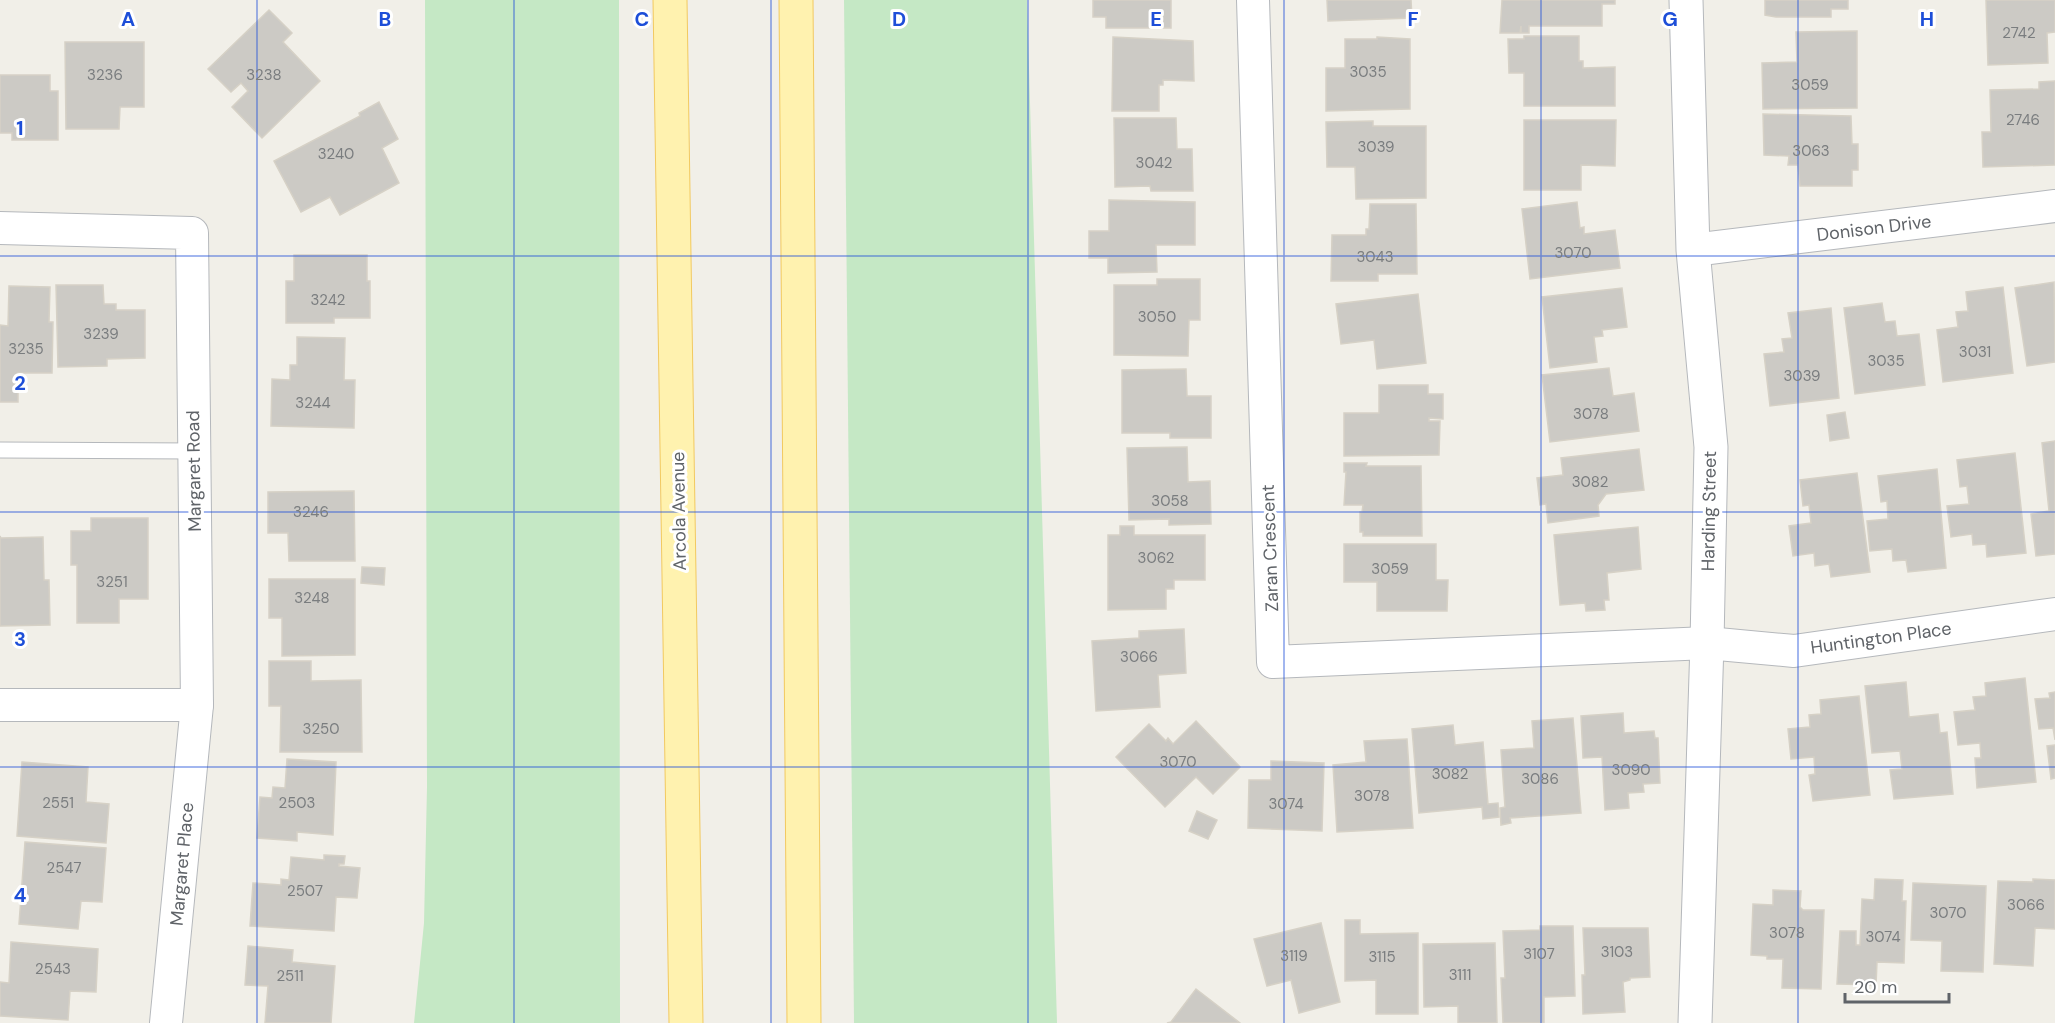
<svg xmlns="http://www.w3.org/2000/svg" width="2055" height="1023" font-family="'DM Sans',sans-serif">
  <rect width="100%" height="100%" fill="#f1efe8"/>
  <g fill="#c5e8c5">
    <path d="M425 0H619L620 1023H414L424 923 427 787Z"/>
    <path d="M844 0H1027L1057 1023H854Z"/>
  </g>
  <g fill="#cccac5" stroke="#d6d1c6" stroke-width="1.5">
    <path d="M1093 0H1171V28H1106V17H1093Z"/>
    <path d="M1327 0H1411L1412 18 1328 21Z"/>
    <path d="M1502 0H1615V4H1602V26H1529V33H1521V26L1520 33H1500Z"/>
    <path d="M1765 0H1848V9H1831V17H1776L1765 15Z"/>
    <path d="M1986 0H2055V32L2047 33 2048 63 1988 65Z"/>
    <path d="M269 10 292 33 283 42 320 81 262 138 232 107 248 91 241 83 231 92 208 69Z"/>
    <path d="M1857 31V108L1763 109 1762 63 1797 62 1796 32Z"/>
    <path d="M1524 36H1579V61H1583V68L1615 67V106H1524V73H1509L1508 39H1524Z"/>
    <path d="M1113 37 1193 41 1194 81 1163 80V85H1159V111H1112Z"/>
    <path d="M1377 37 1410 39V109L1326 111V68H1345V39H1377Z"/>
    <path d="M65 42H144V107H120L119 129H66Z"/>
    <path d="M0 75H50V91H58V140H12V133H0Z"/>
    <path d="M2055 81V165L1983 167 1982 132H1991L1990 90 2039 89V82Z"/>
    <path d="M379 102 398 139 382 148 399 183 340 215 330 197 301 212 274 161 360 116 359 113Z"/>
    <path d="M1763 114 1851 116 1852 144H1858V170H1852V186H1800L1798 165H1788L1789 156 1764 155Z"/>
    <path d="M1114 118H1176L1177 149H1192L1193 191H1151L1150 186 1115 187Z"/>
    <path d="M1524 120H1616L1615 166 1581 165V190H1524Z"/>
    <path d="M1373 121V126H1426V198L1356 199 1355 167H1327L1326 122Z"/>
    <path d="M1109 200 1195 202V245H1156L1157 272 1108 273V258H1089V231H1109Z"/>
    <path d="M1577 202 1580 228 1584 227V234L1615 230 1620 268 1530 279 1522 209Z"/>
    <path d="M1370 204H1416L1417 274H1378V281H1331L1332 235H1366V229H1369Z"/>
    <path d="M294 255H367V281H370V318H334V323H286V281H294Z"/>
    <path d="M1157 279H1200V320H1189L1188 356 1114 355V285H1157Z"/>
    <path d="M2054 282 2055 362 2027 366 2015 288Z"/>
    <path d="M56 285H103L104 304H116V310H145V358L107 359V366L58 367Z"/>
    <path d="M9 286 50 287 49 322H53L52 373H18V402H0V325L8 326Z"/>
    <path d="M2003 287 2013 373 1943 382 1937 330 1958 327 1956 312 1968 311 1966 292Z"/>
    <path d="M1622 288 1627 327 1602 330 1603 336 1594 337 1597 362 1550 368 1542 297Z"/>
    <path d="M1418 294 1426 363 1377 369 1374 340 1341 344 1336 304Z"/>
    <path d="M1882 303 1885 322 1895 321 1897 336 1919 334 1925 385 1855 394 1844 308Z"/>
    <path d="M1831 308 1839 398 1770 406 1764 354 1784 352 1782 339 1792 338 1788 313Z"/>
    <path d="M297 337 345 338 344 380H355L354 428 271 426 272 379 290 380V365H297Z"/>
    <path d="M1609 368 1613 396 1634 393 1639 431 1550 442 1542 375Z"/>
    <path d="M1186 369 1187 396H1211V438H1170V433H1122V370Z"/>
    <path d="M1379 385H1428V394H1443V419L1429 418V421H1440L1439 455 1344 456V413H1379Z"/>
    <path d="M1845 412 1849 438 1830 441 1827 415Z"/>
    <path d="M2055 441V554L2036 556 2031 514 2049 511 2042 443Z"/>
    <path d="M1187 447 1188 482 1210 481 1211 524 1169 525V519L1129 520 1127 448Z"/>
    <path d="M1639 449 1644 490 1606 494 1598 505 1599 516 1548 523 1546 504 1540 505 1537 478 1563 475 1561 458Z"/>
    <path d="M2015 453 2026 553 1987 557 1986 544 1973 545 1972 534 1951 537 1947 506 1969 504 1967 486 1960 487 1957 460Z"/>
    <path d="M1344 463H1367L1366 466H1421L1422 536H1363V532H1360V512H1362L1363 505H1344L1346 472H1344Z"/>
    <path d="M1937 469 1946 568 1908 572 1906 560 1893 561 1892 549 1870 551 1867 521 1888 519 1887 501 1881 502 1878 476Z"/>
    <path d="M1857 473 1870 572 1831 577 1829 564 1815 566 1814 553 1793 556 1789 526 1811 523 1809 505 1803 506 1800 480Z"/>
    <path d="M354 491 355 561H289L288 533H268V492Z"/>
    <path d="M91 518H148V599H119V623H77V565H71V531H91Z"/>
    <path d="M1120 526H1134V535H1205V580H1174V589H1166V609L1108 610V535H1120Z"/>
    <path d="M1638 527 1641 569 1607 573 1609 600H1604L1605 610 1586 611 1585 603 1560 605 1554 535Z"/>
    <path d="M0 536 1 538 43 537 44 580H49L50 625 0 626Z"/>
    <path d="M1344 544H1436V580H1448L1447 611H1377V582H1344Z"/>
    <path d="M362 567 385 568 384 585 361 583Z"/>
    <path d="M269 579H355V655L282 656V618H269Z"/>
    <path d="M1184 629 1186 673 1158 675 1160 707 1096 711 1092 641 1139 638V631Z"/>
    <path d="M269 661H311V681L361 680 362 752H280L281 706H269Z"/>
    <path d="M2025 678 2036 782 1977 788 1975 758H1981L1980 743 1958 745 1954 712 1975 710 1973 697 1986 696 1985 683Z"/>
    <path d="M1906 682 1909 717 1938 714 1940 733 1947 732 1953 794 1894 799 1890 770 1902 769 1900 751 1872 753 1865 686Z"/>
    <path d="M2055 692V740L2053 728 2039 729 2035 699 2050 698 2049 693Z"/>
    <path d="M1859 696 1870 795 1813 801 1809 775 1815 774 1814 757 1791 759 1788 729 1810 727 1809 715 1821 714 1820 700Z"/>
    <path d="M1623 713 1624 733 1654 731 1655 738H1658L1660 783 1643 784 1644 792 1628 793 1629 808 1605 810 1602 757 1583 758 1581 716Z"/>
    <path d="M1573 718 1581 813 1510 818 1511 823 1501 825 1500 808 1505 807 1501 750 1534 748 1532 721Z"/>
    <path d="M1196 721 1240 767 1213 794 1196 777 1165 807 1116 757 1149 724 1166 741 1168 738 1173 744Z"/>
    <path d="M1453 725 1455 745 1483 742 1488 804 1498 803 1499 817 1483 819 1482 807 1419 813 1412 729Z"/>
    <path d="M1407 739 1413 828 1337 832 1333 765 1366 762 1364 741Z"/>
    <path d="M2055 745V778L2051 779 2047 746Z"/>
    <path d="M287 759 336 762 333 835 297 832V841L257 838 260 797 272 798 273 787 285 788Z"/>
    <path d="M1271 761 1324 763 1322 831 1248 828 1249 780H1271Z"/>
    <path d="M22 762 88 767 86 802 109 804 106 843 17 836Z"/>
    <path d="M1197 811 1217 820 1208 839 1189 831Z"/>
    <path d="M25 842 106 848 102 902 81 901 78 929 19 924Z"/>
    <path d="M324 855 345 856 344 864H339V866L360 868 357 898 336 897 334 931 250 926 253 883 281 885V879L289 880 291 857 324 860Z"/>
    <path d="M1875 879 1903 880 1902 901H1906L1904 963 1877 962 1876 985 1837 984 1840 931H1856V945H1860L1862 899 1874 900Z"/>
    <path d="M2033 879 2055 880V929L2035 928 2033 966 1994 964 1998 881 2033 882Z"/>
    <path d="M1913 883 1986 886 1983 972 1941 971 1942 941 1911 940Z"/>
    <path d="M1773 890 1801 891 1800 907 1803 910H1824L1821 989 1782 988 1783 959H1767V956L1751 955 1753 904 1773 905Z"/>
    <path d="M1345 920H1360V934L1418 933V1014H1376V980L1345 981Z"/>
    <path d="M1321 923 1340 1002 1299 1013 1291 980 1267 986 1254 939Z"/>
    <path d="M1540 926H1573L1575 996 1544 997V1023H1503L1501 978H1505L1503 931 1540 930Z"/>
    <path d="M1583 928H1648L1650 977 1630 978V980L1623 982 1625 1012 1583 1014 1582 975H1585Z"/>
    <path d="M11 942 98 949 96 992 70 991 68 1020 0 1016V982L9 983Z"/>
    <path d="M1495 943 1497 1023H1458V1006L1424 1007 1423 944Z"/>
    <path d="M248 946 293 950 292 962 335 966 331 1023H265L268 986 245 985Z"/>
    <path d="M1196 989 1240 1023H1167L1171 1022Z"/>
  </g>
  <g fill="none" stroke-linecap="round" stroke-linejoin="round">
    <defs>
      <path id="service" d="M0 450 194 451"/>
      <g id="minor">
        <path d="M1253 0 1273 662 1707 643 1794 651 2055 614"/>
        <path d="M0 228 192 233 197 705H0"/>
        <path d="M1693 250 2055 206"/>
        <path d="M166 1023 197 705"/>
      </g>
      <path id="tertiary" d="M1686 0 1693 250 1711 447 1707 643 1695 1023"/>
      <g id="primary">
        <path d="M670 0 686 1023"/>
        <path d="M796 0 804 1023"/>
      </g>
    </defs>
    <use href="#service" stroke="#b5b8bc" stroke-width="17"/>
    <use href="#minor" stroke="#b5b8bc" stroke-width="34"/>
    <use href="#tertiary" stroke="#b5b8bc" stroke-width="35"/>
    <use href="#primary" stroke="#f2c960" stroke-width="35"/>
    <use href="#service" stroke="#fff" stroke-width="15"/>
    <use href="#minor" stroke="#fff" stroke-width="32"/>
    <use href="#tertiary" stroke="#fff" stroke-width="33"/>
    <use href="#primary" stroke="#fff2af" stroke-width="33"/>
  </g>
  <path fill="none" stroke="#1d4ed8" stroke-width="1.5" stroke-opacity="0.55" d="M257 0V1023M514 0V1023M771 0V1023M1028 0V1023M1284 0V1023M1541 0V1023M1798 0V1023M0 256H2055M0 512H2055M0 767H2055"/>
  <g text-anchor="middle" stroke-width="6" stroke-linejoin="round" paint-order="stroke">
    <g font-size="15" fill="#7a7d7f">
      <text x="2019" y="38">2742</text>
      <text x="1368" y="77">3035</text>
      <text x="105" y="80">3236</text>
      <text x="264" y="80">3238</text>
      <text x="1810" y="90">3059</text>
      <text x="2023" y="125">2746</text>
      <text x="1376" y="152">3039</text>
      <text x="1811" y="156">3063</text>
      <text x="336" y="159">3240</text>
      <text x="1154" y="168">3042</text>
      <text x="1573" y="258">3070</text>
      <text x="1375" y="262">3043</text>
      <text x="328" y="305">3242</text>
      <text x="1157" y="322">3050</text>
      <text x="101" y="339">3239</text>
      <text x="26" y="354">3235</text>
      <text x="1975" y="357">3031</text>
      <text x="1886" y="366">3035</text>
      <text x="1802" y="381">3039</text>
      <text x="313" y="408">3244</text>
      <text x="1591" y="419">3078</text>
      <text x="1590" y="487">3082</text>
      <text x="1170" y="506">3058</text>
      <text x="311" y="517">3246</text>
      <text x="1156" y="563">3062</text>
      <text x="1390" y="574">3059</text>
      <text x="112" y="587">3251</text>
      <text x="312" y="603">3248</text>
      <text x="1139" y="662">3066</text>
      <text x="321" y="734">3250</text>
      <text x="1178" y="767">3070</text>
      <text x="1631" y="775">3090</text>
      <text x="1450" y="779">3082</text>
      <text x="1540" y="784">3086</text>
      <text x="1372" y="801">3078</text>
      <text x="58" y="808">2551</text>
      <text x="297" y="808">2503</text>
      <text x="1286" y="809">3074</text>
      <text x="64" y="873">2547</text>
      <text x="305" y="896">2507</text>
      <text x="2026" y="910">3066</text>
      <text x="1948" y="918">3070</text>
      <text x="1787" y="938">3078</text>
      <text x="1883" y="942">3074</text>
      <text x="1617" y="957">3103</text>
      <text x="1539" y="959">3107</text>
      <text x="1294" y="961">3119</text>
      <text x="1382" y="962">3115</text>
      <text x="53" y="974">2543</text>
      <text x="1460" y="980">3111</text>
      <text x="290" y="981">2511</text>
    </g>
    <g font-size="18" fill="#5f6368" stroke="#fff">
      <text transform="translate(1874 228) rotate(-7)" y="6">Donison Drive</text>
      <text transform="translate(194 471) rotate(-91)" y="6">Margaret Road</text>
      <text transform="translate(679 511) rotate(-91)" y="6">Arcola Avenue</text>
      <text transform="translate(1709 511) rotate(-89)" y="6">Harding Street</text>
      <text transform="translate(1270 548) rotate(-92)" y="6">Zaran Crescent</text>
      <text transform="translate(1881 638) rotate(-8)" y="6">Huntington Place</text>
      <text transform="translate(182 864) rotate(-85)" y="6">Margaret Place</text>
    </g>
  </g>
  <g font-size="20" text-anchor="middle" font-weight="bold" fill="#1d4ed8" stroke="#fff" stroke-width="6" stroke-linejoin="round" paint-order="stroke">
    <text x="128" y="26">A</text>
    <text x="385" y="26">B</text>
    <text x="642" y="26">C</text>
    <text x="899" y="26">D</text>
    <text x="1156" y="26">E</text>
    <text x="1413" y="26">F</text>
    <text x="1670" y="26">G</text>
    <text x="1927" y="26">H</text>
    <text x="20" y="135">1</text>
    <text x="20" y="390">2</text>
    <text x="20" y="646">3</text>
    <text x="20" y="902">4</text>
  </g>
  <path d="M1845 993v9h104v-9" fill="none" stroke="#5f6368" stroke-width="3"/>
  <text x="1854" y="993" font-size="18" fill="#5f6368" stroke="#ffffff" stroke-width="4.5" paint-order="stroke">20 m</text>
</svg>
